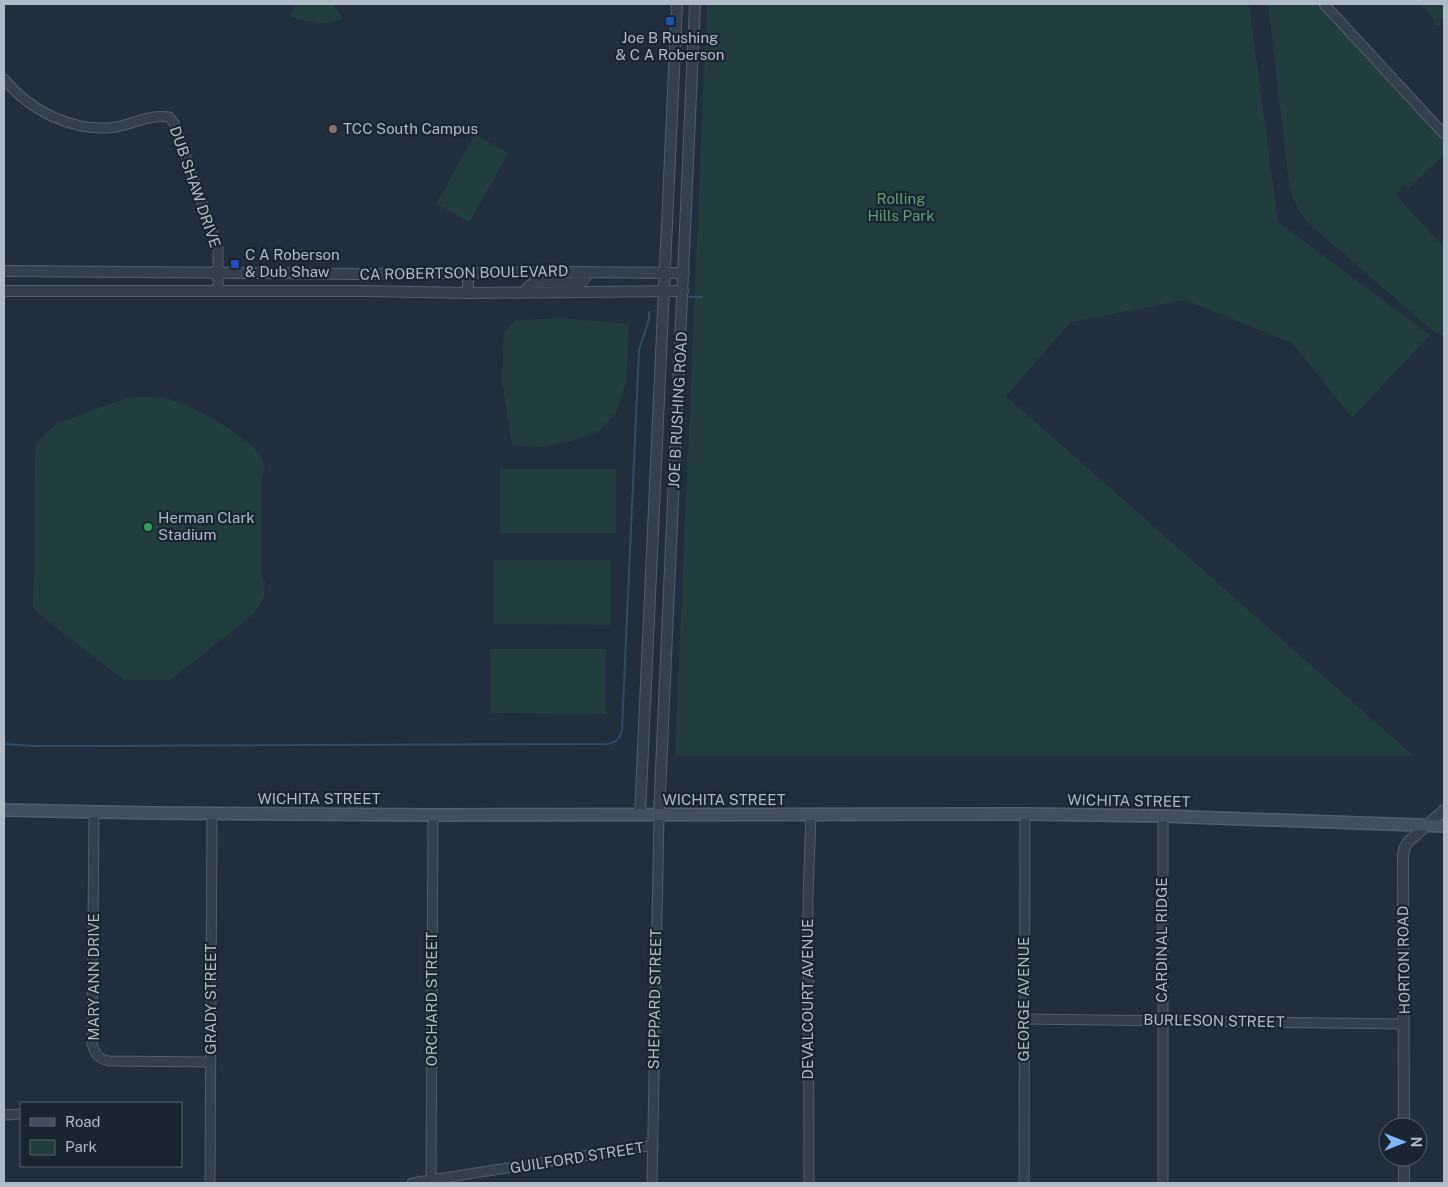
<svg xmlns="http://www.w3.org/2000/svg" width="1448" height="1187" font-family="'Public Sans',sans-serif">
  <rect width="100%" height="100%" fill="#202e3e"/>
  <g fill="#223d3e">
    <path d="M296 4H333L343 18C329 27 305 22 290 16Z"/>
    <path d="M707 4H1249L1278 222 1430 335 1352 418 1292 343 1185 300 1071 322 1006 396 1414 756H675Z"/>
    <path d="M1268 4H1321L1444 138V155L1408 189V187L1404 184 1399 188 1401 190 1396 195 1444 247V335H1443L1435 333 1308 223C1298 211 1293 200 1289 184Z"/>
    <path d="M1420 4H1444V16L1440 19 1441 26 1433 25 1434 19Z"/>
    <path d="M475 134 508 153 470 222 436 204Z"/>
    <path d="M561 318 629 324 626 383 616 413 599 431 574 440 542 447 512 445 502 380 504 331 516 320Z"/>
    <path d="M130 397C141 397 154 396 165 398 188 403 241 432 256 450 261 455 265 463 265 471L262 474V581H265L264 597 254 614 170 680H124L47 621 33 608 35 444 57 423Z"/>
    <rect x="500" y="469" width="116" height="64"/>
    <path d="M494 560H610V625L494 624Z"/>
    <path d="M490 649H606V714L490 713Z"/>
  </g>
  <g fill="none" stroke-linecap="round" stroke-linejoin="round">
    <g stroke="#324b67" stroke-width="2">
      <path d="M689 297H702"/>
      <path d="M4 744 35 746H71L607 744C616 743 621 738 622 729L639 350 649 319V312"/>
    </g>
    <defs>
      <g id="minor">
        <path d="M1324 4 1444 134"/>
        <path d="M4 79C30 111 74 133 116 127 134 124 150 114 169 117L174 123 218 248V291"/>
        <path d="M94 813 92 1043C95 1054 97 1058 109 1061L210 1062"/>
        <path d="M1024 1019 1404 1024"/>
        <path d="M4 1115 21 1114"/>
        <path d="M210 1183 212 814"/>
        <path d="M412 1183 653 1145"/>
        <path d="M431 1183 433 815"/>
        <path d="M652 1183 659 815"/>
        <path d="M809 1183 808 897 811 814"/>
        <path d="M1024 1183 1025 814"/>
        <path d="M1163 1183V816"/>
      </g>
      <g id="tertiary">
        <path d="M4 271 363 274 563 272 684 273"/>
        <path d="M468 272V293"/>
        <path d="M4 291H364L468 293 683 291"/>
        <path d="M524 292C527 288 531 284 536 283 549 280 568 284 582 282L585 278V272"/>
        <path d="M640 815 677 4"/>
        <path d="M659 815 695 4"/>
        <path d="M1404 1127 1403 855 1405 847 1408 842 1444 810"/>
        <path d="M1404 1183V1157"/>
      </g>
      <path id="secondary" d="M4 810 151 813 433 815 1025 814 1163 816 1444 826"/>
    </defs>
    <use href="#minor" stroke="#525e6b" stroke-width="11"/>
    <use href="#tertiary" stroke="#525e6b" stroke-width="12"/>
    <use href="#secondary" stroke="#525e6b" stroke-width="14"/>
    <use href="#minor" stroke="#34404d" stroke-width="9"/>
    <use href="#tertiary" stroke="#34404d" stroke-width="10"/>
    <use href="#secondary" stroke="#424f61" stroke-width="11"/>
  </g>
  <g fill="#1a4fb4" stroke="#1a2532" stroke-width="2">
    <rect x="665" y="16" width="10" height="10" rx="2.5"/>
    <rect x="230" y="259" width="10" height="10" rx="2.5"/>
  </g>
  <circle fill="#8d6e63" stroke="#1a2532" stroke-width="2" cx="333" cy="129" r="5"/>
  <circle fill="#2e9e5b" stroke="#1a2532" stroke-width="2" cx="148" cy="527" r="5"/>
  <g text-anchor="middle" stroke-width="4.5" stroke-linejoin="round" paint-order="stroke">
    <g font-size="15" fill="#b0bbc9" stroke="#1a2532" text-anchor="start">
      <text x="670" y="43" text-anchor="middle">Joe B Rushing<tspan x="670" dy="17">&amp; C A Roberson</tspan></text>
      <text x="343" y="134">TCC South Campus</text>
      <text x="245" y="260">C A Roberson<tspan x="245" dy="17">&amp; Dub Shaw</tspan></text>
      <text x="158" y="523">Herman Clark<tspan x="158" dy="17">Stadium</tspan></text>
    </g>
    <g font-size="15" fill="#b0bbc9" stroke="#1a2532">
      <text transform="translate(195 187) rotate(71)" y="5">DUB SHAW DRIVE</text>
      <text transform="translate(464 273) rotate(-1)" y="5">CA ROBERTSON BOULEVARD</text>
      <text transform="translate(678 410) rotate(-87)" y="5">JOE B RUSHING ROAD</text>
      <text x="319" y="804">WICHITA STREET</text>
      <text x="724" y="805">WICHITA STREET</text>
      <text transform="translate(1129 801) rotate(1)" y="5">WICHITA STREET</text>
      <text transform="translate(1162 940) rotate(-90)" y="5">CARDINAL RIDGE</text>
      <text transform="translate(1404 960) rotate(-91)" y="5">HORTON ROAD</text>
      <text transform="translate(94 977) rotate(-90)" y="5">MARY ANN DRIVE</text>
      <text transform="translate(211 999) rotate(-90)" y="5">GRADY STREET</text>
      <text transform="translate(432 999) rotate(-90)" y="5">ORCHARD STREET</text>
      <text transform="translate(655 999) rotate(-89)" y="5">SHEPPARD STREET</text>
      <text transform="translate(808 999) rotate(-90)" y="5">DEVALCOURT AVENUE</text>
      <text transform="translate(1024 999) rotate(-90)" y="5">GEORGE AVENUE</text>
      <text transform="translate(1214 1021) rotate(1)" y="5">BURLESON STREET</text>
      <text transform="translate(577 1158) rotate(-9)" y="5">GUILFORD STREET</text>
    </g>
    <g font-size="15" fill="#649d6e" stroke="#1a2532">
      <text x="901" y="204">Rolling<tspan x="901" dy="17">Hills Park</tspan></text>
    </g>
  </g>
  <rect width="1448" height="1187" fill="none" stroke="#b0bbc9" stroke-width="10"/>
  <rect x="20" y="1102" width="162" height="65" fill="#1a2532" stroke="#56616e"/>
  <rect x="30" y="1118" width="25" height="8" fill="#424f61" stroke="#56616e"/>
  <text x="65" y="1127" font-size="15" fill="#b0bbc9">Road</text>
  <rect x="30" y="1140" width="25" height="15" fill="#223d3e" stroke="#56616e"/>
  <text x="65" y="1152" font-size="15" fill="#b0bbc9">Park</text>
  <g transform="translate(1403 1142) rotate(90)"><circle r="24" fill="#1a2532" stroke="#56616e"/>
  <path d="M0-4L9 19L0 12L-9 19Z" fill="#7fb7ff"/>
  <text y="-8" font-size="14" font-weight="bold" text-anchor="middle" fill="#b0bbc9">N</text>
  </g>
</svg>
